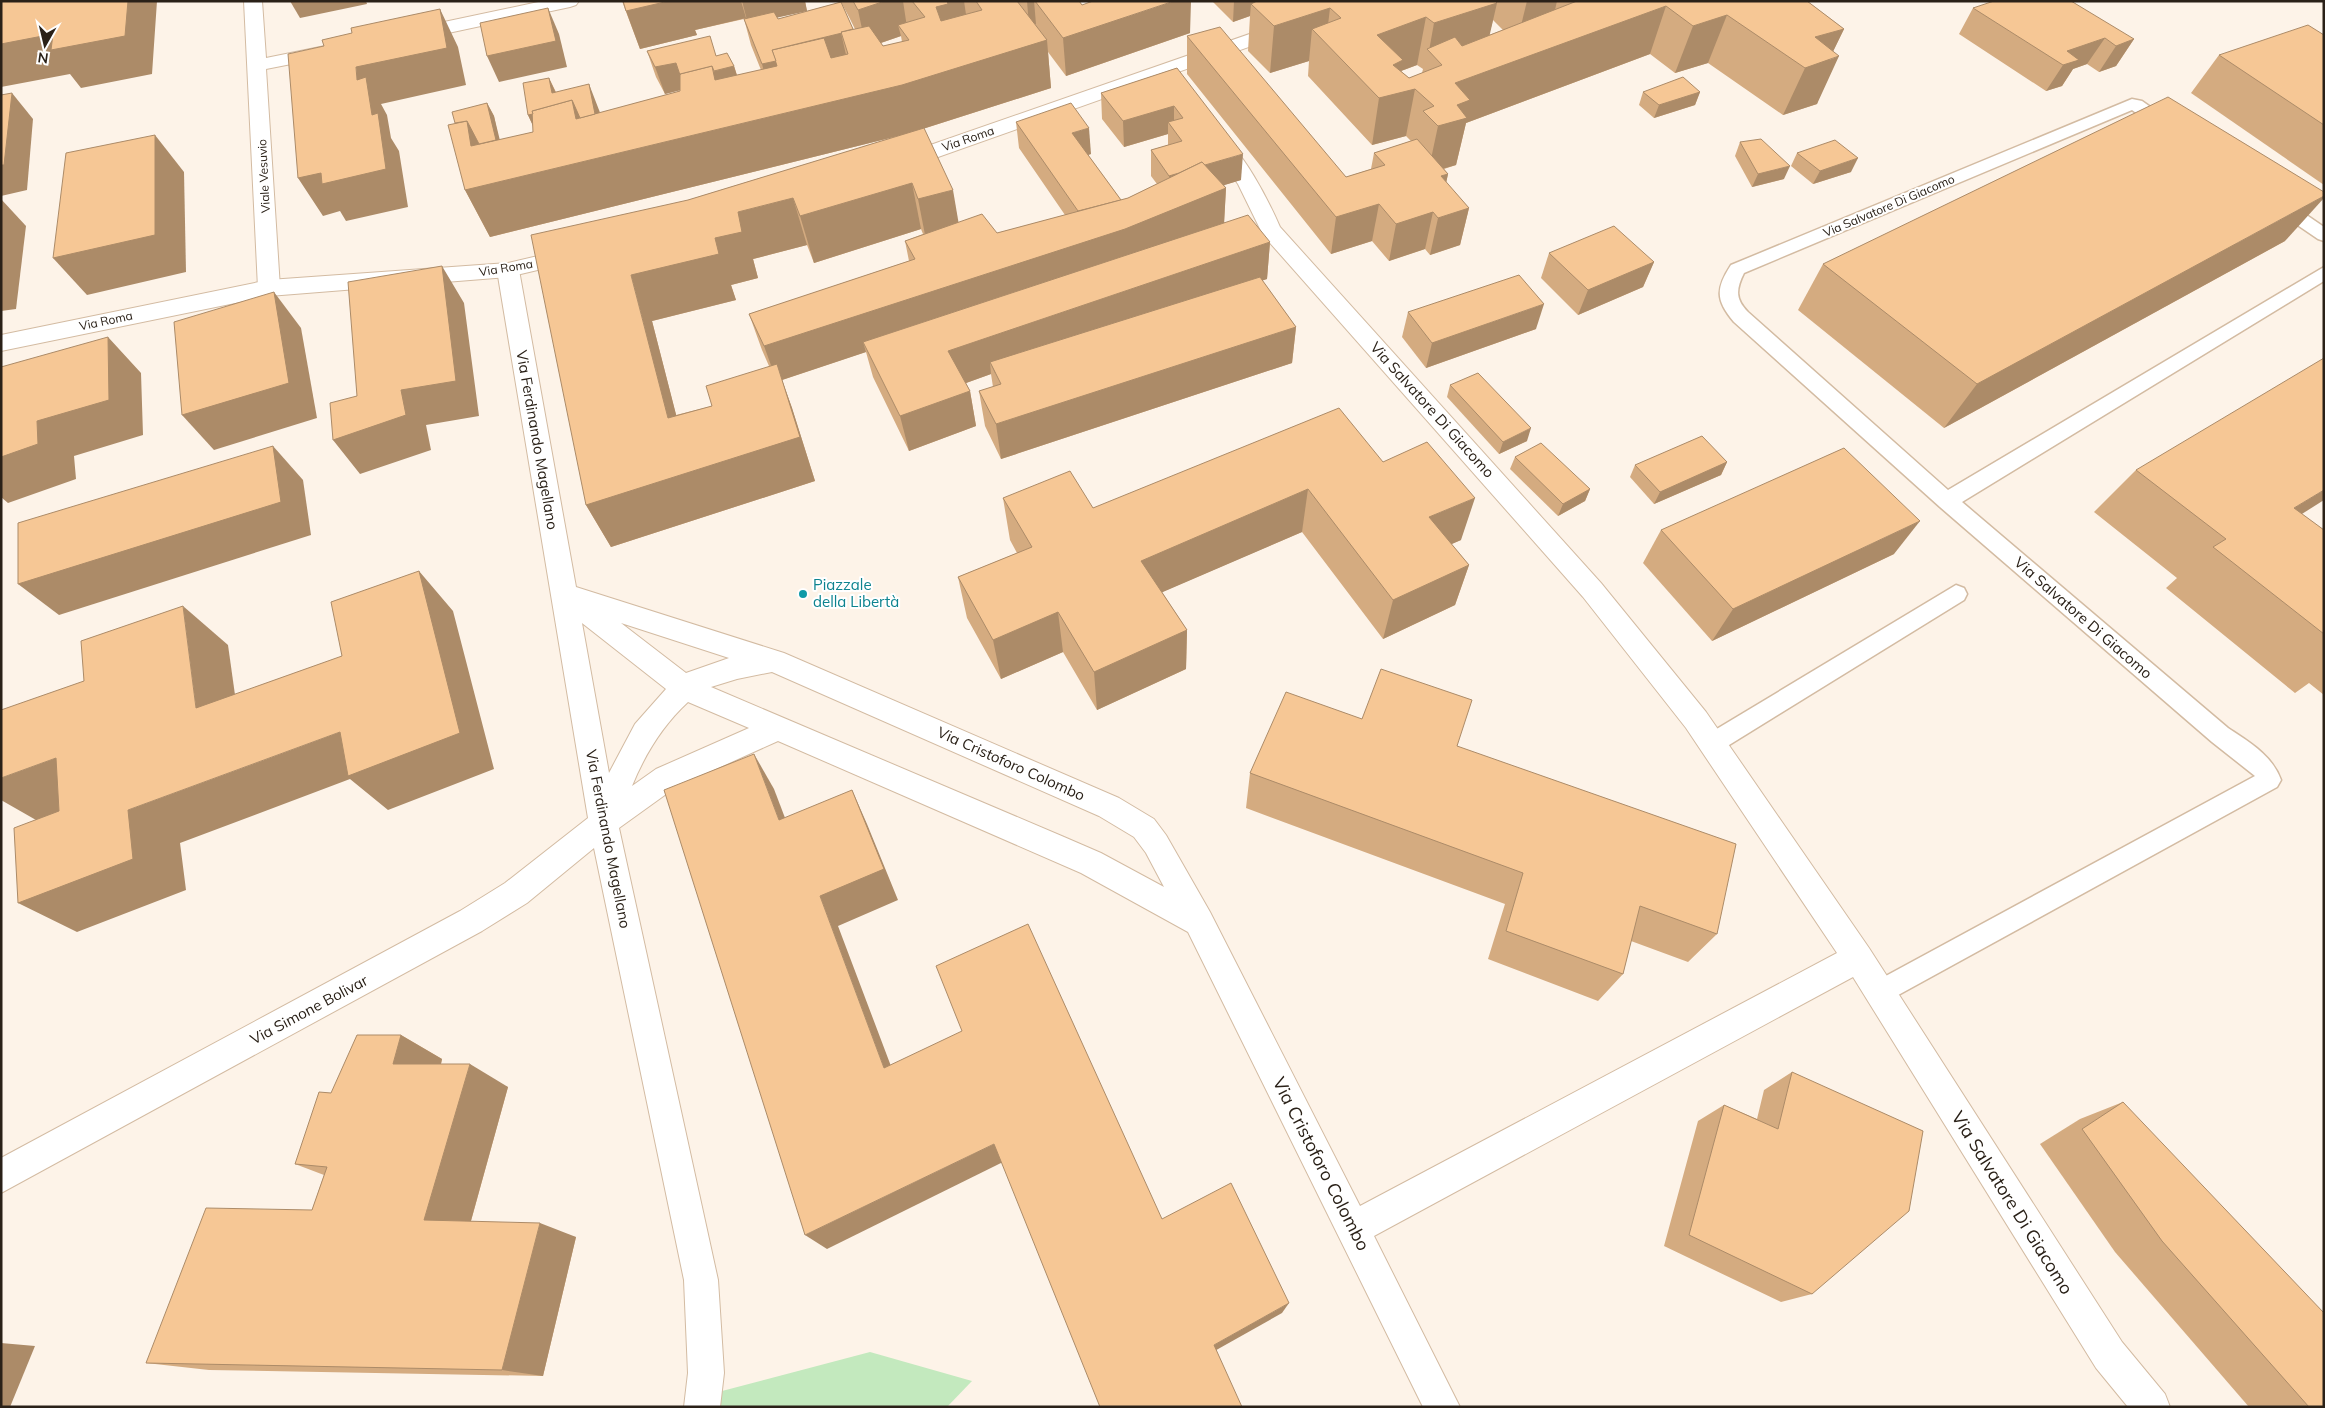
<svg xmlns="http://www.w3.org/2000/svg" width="2325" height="1408" font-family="Mulish,sans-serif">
  <rect width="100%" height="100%" fill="#fdf3e8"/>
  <path fill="#c3e9be" d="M870 1352 972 1381 947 1407H702L703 1396Z"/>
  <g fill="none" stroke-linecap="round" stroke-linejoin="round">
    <defs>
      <g id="service">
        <path d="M2132 99 2142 101 2173 123 2175 127 2173 131H2161L2132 110 1744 273C1736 289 1735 299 1748 312L1948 490 2324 267V281L1962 502 2228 728C2249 742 2272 755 2281 780L2277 787 1880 1005 1871 1002 1867 993 1871 984 2255 776 2212 742 1940 507 1734 322C1715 300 1716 288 1731 265Z"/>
        <path d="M2277 197 2283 199 2324 227V241L2318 239 2271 207 2268 203 2271 199Z"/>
        <path d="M1956 585 1964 588 1967 594 1964 600 1721 750 1713 753 1705 750 1702 743 1705 736Z"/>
      </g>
      <g id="minor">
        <path d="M244 1H262L266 58 325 46 332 48 335 52 332 56 266 69 280 288 277 293 269 296 261 293 258 288Z"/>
        <path d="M543 1H579L576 5 570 7 411 41 404 39 402 35 404 31 411 29Z"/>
        <path d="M1218 137C1240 142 1271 206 1280 227L1601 583 1706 712 1869 948 2122 1342 2165 1394 2170 1407H2128L2096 1368 1853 977 1374 1236 1460 1407H1423L1188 932 1081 873 778 741 676 787 619 828 718 1280 724 1373 720 1407H684L688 1373 684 1280 594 848 527 903 482 931 1 1193V1158L460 911 505 883 588 818 497 270 500 265 508 263 516 265 519 270 576 587 784 653 1119 798 1154 819 1166 835 1210 912 1360 1206 1837 953 1686 728 1583 597 1263 235 1238 184 1208 143 1211 138ZM582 623 666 689 635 724 609 773ZM621 623 729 658 686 673ZM772 672 1099 816 1134 837 1146 853 1164 887 1101 853 1064 837 711 687 737 679ZM688 702 749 728 656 769 632 786C645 754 663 725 688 702Z"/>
      </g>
      <g id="tertiary">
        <path d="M1284 22 1291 24 1293 28 1291 32 907 168 900 170 893 168 890 163 893 158Z"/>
        <path d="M572 248 580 250 583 255 580 260 508 277 269 296 1 351V335L269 280 508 263Z"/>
      </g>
    </defs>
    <use href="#service" stroke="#d3bba2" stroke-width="3"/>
    <use href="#minor" stroke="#d3bba2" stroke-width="2"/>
    <use href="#tertiary" stroke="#d3bba2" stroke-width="2"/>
    <use href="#service" fill="#fff" fill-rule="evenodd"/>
    <use href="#minor" fill="#fff" fill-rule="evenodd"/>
    <use href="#tertiary" fill="#fff" fill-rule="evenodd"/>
  </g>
  <g fill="#d4ab80" fill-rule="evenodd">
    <path d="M622 1H805L807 11 777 17 778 19 841 2 840 1H1079L1082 5 1190 33 1066 76 1048 52 1051 88 910 133 490 237 465 190 455 123 487 103 494 116 499 140 533 132V126L528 115 549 78 556 92 599 110 600 113 680 91V90L665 94 656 77 647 51 716 56 734 66 737 75 761 70 751 45 744 19 695 30 697 35 640 49ZM841 2 850 19 855 29H853ZM901 36 902 42 883 46 881 43Z"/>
    <path d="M1212 1H1807L1844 29 1833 51 1817 104 1783 115 1708 63 1675 73 1650 54 1466 123 1456 165 1444 169 1448 174 1446 183 1469 208 1460 245 1430 255 1425 249 1389 261 1372 241 1331 254 1187 74V36L1346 177 1371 169 1374 153 1411 141 1406 136 1372 145 1308 76 1309 61 1270 73 1248 51 1250 16 1233 22ZM1493 20 1503 30 1489 35ZM1417 65 1423 69 1422 73 1409 78 1401 71Z"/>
    <path d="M1973 8 2134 39 2116 66 2099 72 2087 64 2073 69 2062 86 2046 91 1959 34Z"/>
    <path d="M2324 35V185L2191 93 2219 55Z"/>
    <path d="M1177 68 1241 180 1224 185 1226 188 1224 222 1270 242 1267 279 1262 280 1296 327 1292 363 1001 459 985 426 979 391 993 387 991 374 966 383 970 391 976 426 909 451 873 377 866 352 782 380 792 408 815 481 611 547 586 505 688 200 924 128 958 222 997 233 1065 215 1019 148 1016 122 1091 154 1088 155 1121 200 1128 198 1157 184 1151 176V150L1168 145V134L1124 147 1102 119 1101 93ZM921 229 923 234 905 241 909 261 749 314 762 350 769 366 712 406 676 415 652 321 736 300 731 285 758 278 753 259 807 245 814 263Z"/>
    <path d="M1643 92H1700L1695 105 1654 118 1639 105Z"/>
    <path d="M1740 142 1784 179 1752 187 1735 156Z"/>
    <path d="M1797 153 1851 172 1813 184 1791 166Z"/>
    <path d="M2285 241 1944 428 1798 310 1823 264Z"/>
    <path d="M1549 253 1654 262 1643 287 1578 315 1541 278Z"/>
    <path d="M1408 312 1536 329 1426 368 1402 337Z"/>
    <path d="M1450 385 1527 441 1499 454 1447 397Z"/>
    <path d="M1515 457 1590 489 1585 501 1558 516 1510 469Z"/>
    <path d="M1383 462 1461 540 1451 544 1469 565 1455 605 1383 639 1302 532 1162 592 1187 630 1186 669 1097 710 1063 652 1001 679 967 618 958 577 1017 553 1010 540 1003 498 1093 508Z"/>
    <path d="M1727 462 1721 475 1654 504 1630 477 1635 465Z"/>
    <path d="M2136 470 2301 514 2324 530V695L2309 683 2295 693 2166 588 2177 578 2094 512Z"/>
    <path d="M1661 530 1894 554 1712 641 1643 563Z"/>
    <path d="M1362 719 1457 746 1717 934 1688 962 1631 941 1623 974 1598 1001 1488 959 1505 904 1246 808 1250 773Z"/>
    <path d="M401 1035 442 1059 441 1064 508 1087 471 1221 576 1237 543 1376 209 1370 146 1363 312 1210 324 1175 295 1164 331 1093Z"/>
    <path d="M1792 1072 1812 1294 1781 1302 1664 1246 1698 1121 1724 1105 1757 1119 1764 1090Z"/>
    <path d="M2123 1102 2324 1407H2249L2115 1252 2040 1144 2080 1119Z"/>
  </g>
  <g fill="#ac8b68">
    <path d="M128 1H157L152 74 81 88 70 74 1 87V44Z"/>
    <path d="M290 1H366L367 4 300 18Z"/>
    <path d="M669 1H741L746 18 695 30 697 35 640 49 626 11Z"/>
    <path d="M742 1H805L807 11 748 24Z"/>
    <path d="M885 1H903L908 34 898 25 901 36 866 48 858 10Z"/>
    <path d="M912 1H964L968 28 925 17Z"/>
    <path d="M1027 1H1034L1036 24 1029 26Z"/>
    <path d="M1174 1H1191L1190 33 1066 76 1063 38Z"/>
    <path d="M1234 1H1296L1251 4 1250 16 1233 22Z"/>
    <path d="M1527 1H1557L1555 10 1517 42Z"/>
    <path d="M1497 3 1486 51H1429L1434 23Z"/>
    <path d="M1666 6 1650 54 1466 123 1456 165 1428 173 1438 126 1455 83Z"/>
    <path d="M548 8 559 34 567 67 499 82 487 56Z"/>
    <path d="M1330 8 1326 42 1312 29 1309 61 1270 73 1274 26Z"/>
    <path d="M440 9 458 47 466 85 381 104 387 115 391 138 399 151 408 207 346 221 340 211 323 216 298 178 372 115 357 80 356 67Z"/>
    <path d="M1727 15 1708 63 1675 73 1693 26Z"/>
    <path d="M1426 17 1417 65 1401 71 1415 89 1406 136 1372 145 1379 98 1377 35Z"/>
    <path d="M1844 29 1829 60 1839 56 1817 104 1783 115 1805 68 1815 37Z"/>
    <path d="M841 33 847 59 783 87 793 45Z"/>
    <path d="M2105 38 2087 64 2073 69 2062 86 2046 91 2063 65 2067 51Z"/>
    <path d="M2134 39 2116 66 2099 72 2116 46Z"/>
    <path d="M1047 40 1051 88 910 133 490 237 465 190 468 161 467 121 487 103 494 116 503 153 540 141 528 115 558 111 576 119 572 100 589 84 599 110 607 143 731 126 682 80 734 66 742 92Z"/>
    <path d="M776 61 783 87 769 91 762 64Z"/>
    <path d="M676 63 685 89 665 94 655 67Z"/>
    <path d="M549 78 561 104 552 93Z"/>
    <path d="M1700 92 1695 105 1654 118 1659 105Z"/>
    <path d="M12 93 33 119 27 190 1 196V165Z"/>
    <path d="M1174 106V130L1168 122V134L1124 147 1123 121Z"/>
    <path d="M1089 128 1091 154 1074 159 1072 133Z"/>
    <path d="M155 135 184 172 186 272 87 295 53 258Z"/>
    <path d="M1243 154 1241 180 1169 202V176Z"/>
    <path d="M1858 158 1851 172 1813 184 1820 171Z"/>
    <path d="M1790 166 1784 179 1752 187 1758 174Z"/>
    <path d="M1448 174 1440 211 1433 212 1425 249 1389 261 1396 224 1441 176Z"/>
    <path d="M912 183 921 229 814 263 800 216Z"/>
    <path d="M1226 188 1224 225 863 342 866 352 782 380 792 408 815 481 611 547 586 505 777 382 764 346Z"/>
    <path d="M953 190 961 237 927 245 918 199Z"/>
    <path d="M2324 196V198L2285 241 1944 428 1977 384Z"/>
    <path d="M793 198 807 245 753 259 758 278 731 285 736 300 652 321 688 461 668 418 631 275 738 212Z"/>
    <path d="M1 199 26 226 16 309 1 311Z"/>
    <path d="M1379 204 1372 241 1331 254 1336 217Z"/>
    <path d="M1469 208 1460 245 1430 255 1438 218Z"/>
    <path d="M1270 242 1267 279 995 373 990 362 991 374 955 387 948 351Z"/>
    <path d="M1654 262 1643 287 1578 315 1588 290Z"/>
    <path d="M442 266 464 303 479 416 426 425 431 450 360 474 333 440 401 390Z"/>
    <path d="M274 292 301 328 317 418 214 450 182 415Z"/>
    <path d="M1544 304 1536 329 1426 368 1432 343Z"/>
    <path d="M1296 327 1292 363 1001 459 996 424Z"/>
    <path d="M108 337 141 373 143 435 74 456 76 479 8 503 1 497V457L37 421Z"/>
    <path d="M970 391 976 426 909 451 900 416Z"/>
    <path d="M1531 428 1527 441 1499 454 1503 442Z"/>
    <path d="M273 446 303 480 311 535 59 615 18 584Z"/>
    <path d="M1727 462 1721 475 1654 504 1660 492Z"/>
    <path d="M1308 489 1302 532 1142 601 1141 561Z"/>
    <path d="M1590 489 1585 501 1558 516 1563 504Z"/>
    <path d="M2324 490V500L2245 550 2294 508Z"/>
    <path d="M1475 498 1461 540 1418 559 1429 517Z"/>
    <path d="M1920 521 1894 554 1712 641 1733 609Z"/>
    <path d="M1469 565 1455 605 1383 639 1393 600Z"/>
    <path d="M419 571 453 611 494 769 388 810 350 779 180 843 186 890 77 932 18 903 128 810 340 732Z"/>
    <path d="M183 606 228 645 242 745 196 708Z"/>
    <path d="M1058 612 1063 652 1001 679 993 640Z"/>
    <path d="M1187 630 1186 669 1097 710 1094 672Z"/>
    <path d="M754 754 774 789 798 852 779 820Z"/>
    <path d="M56 758 110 793 36 820 1 800V778Z"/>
    <path d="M852 790 867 824 898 900 838 926 900 1090 884 1068 820 896Z"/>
    <path d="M401 1035 442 1059 436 1086 393 1064Z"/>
    <path d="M470 1064 508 1087 467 1235 424 1220Z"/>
    <path d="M994 1144 1003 1162 827 1249 805 1235Z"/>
    <path d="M540 1223 576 1237 543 1376 502 1370Z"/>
    <path d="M1289 1303 1282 1313 1211 1353 1214 1345Z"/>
    <path d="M1 1343 35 1346 10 1407H1Z"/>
  </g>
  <g fill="#f6c795" stroke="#ac8b68">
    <path d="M1 1H128L125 36 51 50 53 34 1 44Z"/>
    <path d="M623 1H669L626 11Z"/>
    <path d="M853 1H885L858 10Z"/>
    <path d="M912 1H947L948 4 936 7 941 21 982 10 976 1H1017L1047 40 902 85 465 190 448 125 467 121 471 146 533 132 532 111 572 100 576 119 680 91V74L712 66 715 80 777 66 772 50 824 38 831 58 848 54 841 32 869 26 883 46 909 40 898 25 925 17Z"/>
    <path d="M1035 1H1079L1082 5 1093 1H1174L1063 38Z"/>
    <path d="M1257 1H1495L1497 3 1434 23 1426 17 1377 35 1403 60 1393 65 1409 78 1442 65 1427 49 1455 37 1462 46 1577 1H1807L1844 29 1815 37 1839 56 1805 68 1727 15 1693 26 1666 6 1455 83 1470 100 1457 105 1467 118 1438 126 1423 111 1434 106 1415 89 1379 98 1312 29 1341 18 1330 8 1274 26 1251 4Z"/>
    <path d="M1994 1H2071L2134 39 2116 46 2105 38 2067 51 2079 60 2063 65 1973 8Z"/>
    <path d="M841 2 853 29 841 32 842 33 772 50 776 61 762 64 744 19 774 12 778 19Z"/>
    <path d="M548 8 556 41 487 56 480 23Z"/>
    <path d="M440 9 447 48 356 67 357 80 366 77 372 115 378 113 386 169 322 184 321 173 298 178 288 54 324 46 322 40 352 33 351 28Z"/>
    <path d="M2308 25 2324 35V125L2219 55Z"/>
    <path d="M1220 27 1346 177 1385 165 1374 153 1417 139 1448 174 1441 176 1469 208 1438 218 1433 212 1396 224 1379 204 1336 217 1187 36Z"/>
    <path d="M710 36 716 56 727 53 734 66 714 71 712 66 680 74V75L676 63 655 67 647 51Z"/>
    <path d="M1177 68 1243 154 1205 165 1202 162 1179 173 1169 176 1151 150 1182 141 1168 122 1183 118 1174 106 1123 121 1101 93Z"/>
    <path d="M1683 77 1700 92 1659 105 1643 92Z"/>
    <path d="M549 78 552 93 589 84 595 114 580 118 572 100 532 111 533 114 528 115 523 83Z"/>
    <path d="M12 93 4 165H1V95Z"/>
    <path d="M2168 97 2324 192V196L1977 384 1823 264Z"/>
    <path d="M487 103 496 140 479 144 467 121 455 123 452 112Z"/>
    <path d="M1071 103 1089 128 1072 133 1121 200 1078 211 1016 122Z"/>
    <path d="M924 128 953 190 918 199 912 183 800 216 793 198 738 212 742 232 715 238 719 254 631 275 668 418 712 406 706 386 777 364 800 437 586 505 531 235 688 200Z"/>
    <path d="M155 135V235L53 258 66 153Z"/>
    <path d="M1761 139 1790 166 1758 174 1740 142Z"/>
    <path d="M1835 140 1858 158 1820 171 1797 153Z"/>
    <path d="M1202 162 1226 188 1125 229 764 346 749 314 915 259 905 241 982 214 997 233 1128 198Z"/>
    <path d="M1248 215 1270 242 948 351 970 391 900 416 863 342Z"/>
    <path d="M1614 226 1654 262 1588 290 1549 253Z"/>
    <path d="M442 266 456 381 401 390 406 415 333 440 330 403 357 396 348 282Z"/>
    <path d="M1519 275 1544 304 1432 343 1408 312Z"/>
    <path d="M1260 277 1296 327 996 424 979 391 1001 384 990 362Z"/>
    <path d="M274 292 289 383 182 415 174 322Z"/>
    <path d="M108 337 109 400 37 421 38 444 1 457V367Z"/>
    <path d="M2324 358V490L2294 508 2324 530V634L2213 547 2226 539 2136 470Z"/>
    <path d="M1478 373 1531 428 1503 442 1450 385Z"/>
    <path d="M1339 408 1383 462 1427 442 1475 498 1429 517 1469 565 1393 600 1308 489 1141 561 1187 630 1094 672 1058 612 993 640 958 577 1032 547 1003 498 1070 471 1093 508Z"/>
    <path d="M1702 436 1727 462 1660 492 1635 465Z"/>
    <path d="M1541 443 1590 489 1563 504 1515 457Z"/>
    <path d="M273 446 281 502 18 584V523Z"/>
    <path d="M1844 448 1920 521 1733 609 1661 530Z"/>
    <path d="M419 571 460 733 348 776 340 732 128 810 133 859 18 903 14 828 59 811 56 758 1 778V710L84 681 81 641 183 606 196 708 342 656 331 602Z"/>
    <path d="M1381 669 1472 700 1457 746 1736 844 1717 934 1640 906 1623 974 1506 931 1523 873 1250 773 1286 692 1362 719Z"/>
    <path d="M754 754 779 820 852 790 884 869 820 896 884 1068 962 1031 936 966 1028 924 1162 1219 1231 1183 1289 1303 1214 1345 1242 1407H1100L994 1144 805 1235 664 790Z"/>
    <path d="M357 1035H401L393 1064H470L424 1220 540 1223 502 1370 146 1363 206 1208 312 1210 327 1167 295 1164 319 1092 331 1093Z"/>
    <path d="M1792 1072 1923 1131 1909 1211 1812 1294 1689 1235 1724 1105 1778 1129Z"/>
    <path d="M2123 1102 2324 1313V1407H2309L2162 1241 2082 1129Z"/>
  </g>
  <circle fill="#0f9aa8" stroke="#fff" stroke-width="2" cx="803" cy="594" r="5"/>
  <g text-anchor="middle" stroke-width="4" stroke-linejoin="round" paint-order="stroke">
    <g font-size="12" fill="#2a2118" stroke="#fff">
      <text transform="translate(968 139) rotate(-19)" y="4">Via Roma</text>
      <text transform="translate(264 176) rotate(-93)" y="4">Viale Vesuvio</text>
      <text transform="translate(1889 206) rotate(-23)" y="4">Via Salvatore Di Giacomo</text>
      <text transform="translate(506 268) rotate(-9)" y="4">Via Roma</text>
      <text transform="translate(106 321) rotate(-12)" y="4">Via Roma</text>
    </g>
    <g font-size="15" fill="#2a2118" stroke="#fff">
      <text transform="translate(1432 410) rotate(48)" y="5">Via Salvatore Di Giacomo</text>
      <text transform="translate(537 440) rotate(80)" y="5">Via Ferdinando Magellano</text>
      <text transform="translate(2083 618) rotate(41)" y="5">Via Salvatore Di Giacomo</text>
      <text transform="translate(1011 764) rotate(24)" y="5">Via Cristoforo Colombo</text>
      <text transform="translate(608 839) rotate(79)" y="5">Via Ferdinando Magellano</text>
      <text transform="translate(309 1010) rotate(-28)" y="5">Via Simone Bolivar</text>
    </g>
    <g font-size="15" fill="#0d838f" stroke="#fff" text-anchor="start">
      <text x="813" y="590">Piazzale<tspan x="813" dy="17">della Libertà</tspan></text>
    </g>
    <g font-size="18" fill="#2a2118" stroke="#fff">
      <text transform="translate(1321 1164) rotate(63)" y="6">Via Cristoforo Colombo</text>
      <text transform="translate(2012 1203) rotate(58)" y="6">Via Salvatore Di Giacomo</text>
    </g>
  </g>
  <rect width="2325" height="1408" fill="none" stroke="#2a2118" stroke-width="5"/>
  <g transform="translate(45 45) rotate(188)" stroke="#ffffff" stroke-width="4" paint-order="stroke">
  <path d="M0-4L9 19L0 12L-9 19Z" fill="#2a2118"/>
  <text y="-8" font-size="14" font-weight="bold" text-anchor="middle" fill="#2a2118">N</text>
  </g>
</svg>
